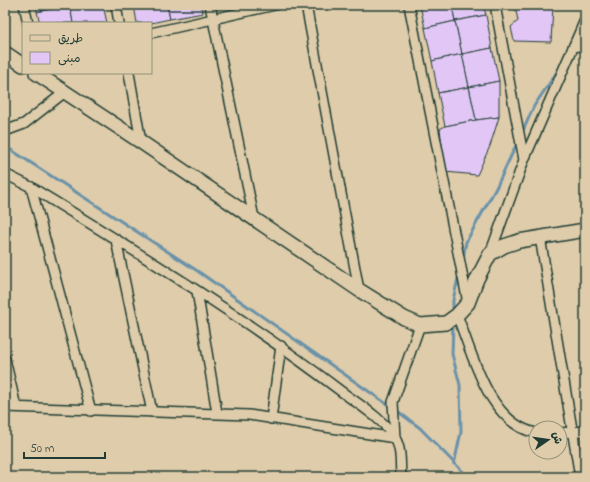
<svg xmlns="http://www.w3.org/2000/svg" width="590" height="482" font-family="'Indie Flower','Playpen Sans Arabic',sans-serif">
  <rect width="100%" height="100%" fill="#dfccaa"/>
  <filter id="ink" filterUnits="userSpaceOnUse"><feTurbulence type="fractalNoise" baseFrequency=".025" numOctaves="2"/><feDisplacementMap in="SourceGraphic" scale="8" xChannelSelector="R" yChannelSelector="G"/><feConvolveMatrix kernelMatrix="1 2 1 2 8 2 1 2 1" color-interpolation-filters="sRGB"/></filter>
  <g filter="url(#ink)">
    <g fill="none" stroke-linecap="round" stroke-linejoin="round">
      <g stroke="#6a92aa" stroke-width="3">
        <path d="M522 133 534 106 559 69"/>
        <path d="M5 146 196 270 391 407"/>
        <path d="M463 259 466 242 496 188 518 141"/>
        <path d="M453 312V300L459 274"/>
        <path d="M453 323 452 354 460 385 461 432 454 464"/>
        <path d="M396 410 420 428 468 477"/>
      </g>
    </g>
    <g fill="#e2c7f6" stroke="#1f3d34">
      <path d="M36 5H70L37 12Z"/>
      <path d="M70 5 73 23H40L37 12Z"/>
      <path d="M70 5H103L107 23H73Z"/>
      <path d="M134 5H167L170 19 151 23H137Z"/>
      <path d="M167 5H201L203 13 170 19Z"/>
      <path d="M420 5H452L455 21 425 28Z"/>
      <path d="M452 5H483L486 15 455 21Z"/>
      <path d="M515 5H553L551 42 514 41 511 27 518 21Z"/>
      <path d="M486 15 492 48 462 54 455 21Z"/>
      <path d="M455 21 462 54 432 61 425 28Z"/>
      <path d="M492 48 499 81 469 87 462 54Z"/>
      <path d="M462 54 469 87 438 93 432 61Z"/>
      <path d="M499 81V117L476 120 469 87Z"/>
      <path d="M469 87 476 120 445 126 438 93Z"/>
      <path d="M499 117 490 146 477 175 445 172 440 129 445 126 476 120Z"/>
    </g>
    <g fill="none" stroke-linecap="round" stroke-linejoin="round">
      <defs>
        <g id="street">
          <path d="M24 5 28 23"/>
          <path d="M116 5 119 23"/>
          <path d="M210 5 254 218"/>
          <path d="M306 5 359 290"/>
          <path d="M409 5 468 303"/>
          <path d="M495 5 524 160"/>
          <path d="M151 33 275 5"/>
          <path d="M573 47 585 45"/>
          <path d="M129 73 141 142"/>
          <path d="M5 131 24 124 65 92"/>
          <path d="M5 174 31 187C135 251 241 315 338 389 355 402 385 420 395 438 402 450 400 465 401 477"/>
          <path d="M31 187 91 411"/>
          <path d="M540 237 580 477"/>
          <path d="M116 240 152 412"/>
          <path d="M490 254 524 160 585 20"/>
          <path d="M197 291 217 413"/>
          <path d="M457 315C473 355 488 423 536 433"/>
          <path d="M5 359 16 407"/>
          <path d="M5 407 249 415 395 438 393 402 420 325"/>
          <path d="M271 419 281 346"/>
          <path d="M560 433 585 431"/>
        </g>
        <g id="secondary">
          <path d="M5 53 23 65"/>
          <path d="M36 73 141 142 359 290 404 318 420 325 446 323 457 315 468 303 477 279 490 254 504 246 519 241 585 230"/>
        </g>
      </defs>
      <use href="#street" stroke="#1f3d34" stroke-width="12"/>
      <use href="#secondary" stroke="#1f3d34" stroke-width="16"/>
      <use href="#street" stroke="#dfccaa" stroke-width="9"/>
      <use href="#secondary" stroke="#dfccaa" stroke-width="13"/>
    </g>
  </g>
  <rect width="590" height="482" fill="none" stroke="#dfccaa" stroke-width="20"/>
  <rect x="10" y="10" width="570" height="462" fill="none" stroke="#1f3d34" stroke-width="1.5" filter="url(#ink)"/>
  <rect x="22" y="22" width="130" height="52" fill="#dfccaa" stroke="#92937b"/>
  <rect x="30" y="35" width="20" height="6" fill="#dfccaa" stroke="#92937b"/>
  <text x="58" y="42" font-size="12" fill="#1f3d34">طريق</text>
  <rect x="30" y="52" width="20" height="12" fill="#e2c7f6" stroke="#92937b"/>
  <text x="58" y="62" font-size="12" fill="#1f3d34">مبنى</text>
  <g transform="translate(548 440) rotate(77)"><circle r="19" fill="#dfccaa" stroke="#92937b"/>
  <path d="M0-3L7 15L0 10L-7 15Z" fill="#1f3d34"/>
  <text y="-6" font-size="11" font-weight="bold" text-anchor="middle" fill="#1f3d34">ش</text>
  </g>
  <path d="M24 452v6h81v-6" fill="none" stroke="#1f3d34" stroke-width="2"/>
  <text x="30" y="452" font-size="12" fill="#1f3d34" stroke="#dfccaa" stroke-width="3" paint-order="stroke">50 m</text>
</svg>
